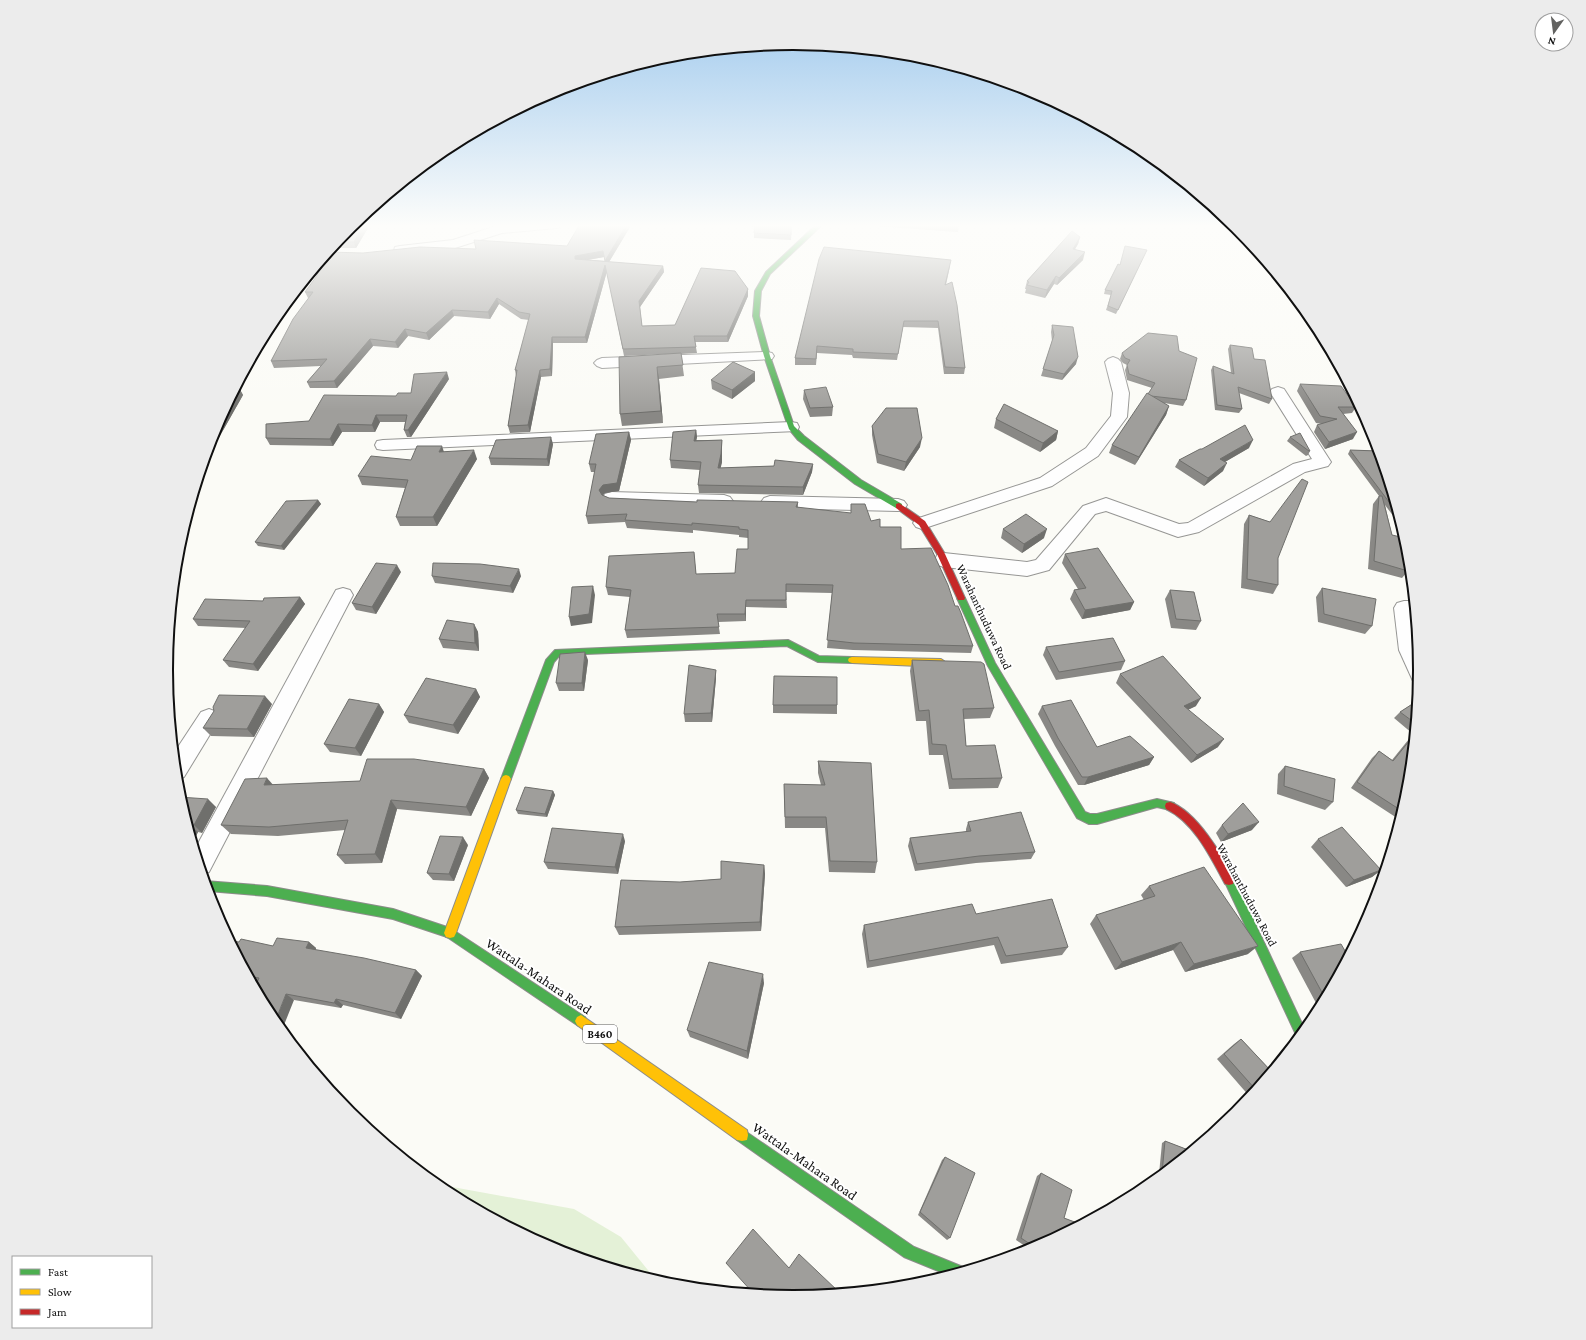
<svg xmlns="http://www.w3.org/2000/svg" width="1586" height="1340" font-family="'Crimson Pro',serif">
  <rect width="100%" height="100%" fill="#fbfbf6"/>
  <path fill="#e4f1d7" d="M436 1184 574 1209 621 1237 656 1280 553 1249 444 1191Z"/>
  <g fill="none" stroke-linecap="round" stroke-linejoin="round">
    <defs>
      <g id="street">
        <path d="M516 224H562L560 227 556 228 502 233 455 248 400 254 395 253 394 250 395 247 400 246 453 240 496 226Z"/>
        <path d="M767 352 772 353 774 356 772 359 602 368 597 366 594 363 597 360 602 358Z"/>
        <path d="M1113 357 1118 359 1121 362 1129 393 1127 417 1098 456 1052 486 928 527 922 529 916 527 913 523 916 519 1040 478 1086 448 1111 416 1113 393 1105 362 1108 359Z"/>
        <path d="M1278 387 1284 389 1331 462 1328 466 1305 472 1199 532 1178 537 1106 511 1095 514 1049 570 1027 576 944 567 937 565 935 560 937 555 944 553 1027 562 1036 560 1083 506 1106 498 1179 524 1188 523 1293 464 1312 459 1270 392 1272 389Z"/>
        <path d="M791 422 797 423 799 427 797 431 383 450 377 449 375 445 377 441 383 440Z"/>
        <path d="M611 492 724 495 730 497 733 501 730 505 724 507 611 504 605 502 602 498 605 494Z"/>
        <path d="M770 496 898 499 904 501 907 505 904 509 898 511 770 508 764 506 761 502 764 498Z"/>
        <path d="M343 588 350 590 353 595 209 872 203 874 195 849 336 590Z"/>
        <path d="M1404 601H1413L1420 670 1419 683 1413 681 1399 650 1394 608 1397 603Z"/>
        <path d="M209 709 217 712 220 718 184 777 177 780 174 753 201 712Z"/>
      </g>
      <g id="fast">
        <path d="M817 224H823L770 274 761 291 759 316 770 356 794 426 804 436 861 480 902 504V508H896L855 484 798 440 789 429 764 356 753 316 755 291 766 272Z"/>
        <path d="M961 595 965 598 995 663 1085 812 1090 814H1097L1157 799 1174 803 1175 806 1174 809 1170 810 1157 807 1097 824H1089L1077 818 988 666 957 598Z"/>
        <path d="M788 640 819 656 852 657 855 658 856 660 855 662 852 663 818 662 787 646 560 655 554 662 511 779 509 782 506 783 503 782 501 779 546 660 555 650Z"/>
        <path d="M1229 875 1233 876 1305 1030 1298 1039 1224 880 1225 876Z"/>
        <path d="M205 881 267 886 393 909 450 928 585 1017 587 1021 585 1025 581 1027 577 1025 447 937 393 919 267 896 208 891Z"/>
        <path d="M742 1129 914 1247 963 1267 964 1270 948 1275 904 1257 737 1140 736 1135 737 1130Z"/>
      </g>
      <g id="slow">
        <path d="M852 657 941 659 944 661 945 663 944 665 941 667 852 663 849 662 848 660 849 658Z"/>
        <path d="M506 775 509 776 511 779 456 933 454 937 450 938 446 937 444 933 501 779 503 776Z"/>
        <path d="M581 1015 747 1130 748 1135 747 1140 742 1141 737 1140 577 1025 575 1021 577 1017Z"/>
      </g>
      <g id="jam">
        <path d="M899 503 925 521 945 554 965 598 964 600H958L937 554 919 525 896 508V504Z"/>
        <path d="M1170 802C1196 811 1223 855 1234 880L1233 884 1229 885 1225 884C1211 858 1194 822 1166 809L1165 806 1166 803Z"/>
      </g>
    </defs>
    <use href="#street" stroke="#969694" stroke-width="2"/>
    <use href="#fast" stroke="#8c8c8a" stroke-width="2"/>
    <use href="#slow" stroke="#8c8c8a" stroke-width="2"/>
    <use href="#jam" stroke="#8c8c8a" stroke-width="2"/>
    <use href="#street" fill="#fefefe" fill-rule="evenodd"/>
    <use href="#fast" fill="#4caf50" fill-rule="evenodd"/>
    <use href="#slow" fill="#ffc107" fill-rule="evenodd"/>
    <use href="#jam" fill="#c62828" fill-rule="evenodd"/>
  </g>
  <g fill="#898885" fill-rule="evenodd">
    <path d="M353 224H368L367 225 368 228 356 248H332L350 226Z"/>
    <path d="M580 224H629L630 227 609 262 663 266 664 272 640 307 642 326 675 325 748 289V296L728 342H695L697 353 681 354 684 376 659 379 663 423 622 426 620 414 665 354 624 356 607 271 587 343H553L552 376 541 377 530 432 510 433 508 426 516 376 515 370 529 320 521 319 499 304 490 319 454 316 429 340 408 336 398 348 373 346 337 388H310L307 382 321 366 274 368 271 361 309 298H308L305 292 363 253 567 246ZM604 257 605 261 587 260Z"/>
    <path d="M751 224H792L791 240 754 238V233L755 227H751Z"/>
    <path d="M846 224H959L958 232Z"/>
    <path d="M1080 237 1078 244 1075 249 1083 260 1057 285 1054 284 1045 298 1025 293 1026 289H1025L1027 281Z"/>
    <path d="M1147 250 1145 254 1116 314 1106 310 1111 295 1104 294 1105 290 1120 265Z"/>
    <path d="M950 266 946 285 965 368 964 374H944L938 328 903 327 897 360 853 358 852 355 817 353 816 365H795V358Z"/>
    <path d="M1052 325 1076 364 1062 380 1041 376 1052 341 1051 332Z"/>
    <path d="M1230 345 1254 359 1272 399 1269 404 1239 393 1242 409 1239 413 1215 410 1211 370 1213 366 1231 373 1228 349Z"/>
    <path d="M1122 353 1186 400 1183 406 1164 403 1169 406 1166 415 1135 465 1109 453 1112 445 1152 388 1127 380 1125 370 1127 365 1123 363 1120 359Z"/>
    <path d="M755 372V381L732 399 712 389 711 380Z"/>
    <path d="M449 379 411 437H407L404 430 405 422H380L375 432H342L333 446 270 445 266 438 309 421 396 396 411 393Z"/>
    <path d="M1300 384 1356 407 1352 413 1343 414 1353 439 1325 449 1314 432 1317 425 1322 424 1316 423 1297 391Z"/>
    <path d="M238 386 243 395 217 441 210 442 214 430Z"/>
    <path d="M804 390 833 407 832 416 810 417 803 399Z"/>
    <path d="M996 419 1058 431 1056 440 1040 452 994 428Z"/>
    <path d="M872 426 920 447 904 471 877 463 872 435Z"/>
    <path d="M696 430 697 437 696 440H722V462L720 468 774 466 813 464 812 472 803 495 699 493 698 485 700 470 671 468 670 460Z"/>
    <path d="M629 432 631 440 619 491 605 493 603 495 609 498 697 502H798V507L871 521 880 527 955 606 973 646 971 653 853 650 827 648 832 593 786 592 787 608 746 607V621L718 622 720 634 627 638 625 630 630 597 608 595 606 587 694 552 696 574 735 573 748 549V538L739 537V535L693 530V533L627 528 625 522 588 524 586 516 595 472H591L589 464Z"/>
    <path d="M1290 437 1310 451 1308 455 1306 456 1287 441Z"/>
    <path d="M553 444 549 466 491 465 489 458Z"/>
    <path d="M1249 448 1225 462 1223 471 1204 486 1175 467 1179 460 1202 449Z"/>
    <path d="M1350 450 1378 451 1399 518 1397 521 1385 505 1392 535 1408 571 1402 578 1368 569 1373 504 1379 496 1348 454Z"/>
    <path d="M444 452 477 459 437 526H400L396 517 405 488 362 485 358 476 411 460Z"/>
    <path d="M318 500 321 504 284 550 258 546 255 542Z"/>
    <path d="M1249 515 1270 522 1278 558V585L1273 594 1241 588 1244 524Z"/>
    <path d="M1003 529 1044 538 1022 553 1001 538Z"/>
    <path d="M1065 554 1134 602 1130 610 1082 619 1070 599 1074 590 1078 589 1062 563Z"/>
    <path d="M401 572 376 614 356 610 352 603Z"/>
    <path d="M432 576H521L513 593 435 583Z"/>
    <path d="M1322 588 1372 626 1365 634 1318 622 1316 597Z"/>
    <path d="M1170 590 1201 621 1196 630 1171 628 1165 599Z"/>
    <path d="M300 597 305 604 258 671 229 667 223 660 246 628 198 626 193 619 263 601Z"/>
    <path d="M474 624 478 632 479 651 443 648 439 639Z"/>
    <path d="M1046 647 1125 661 1121 670 1056 680 1043 655Z"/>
    <path d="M588 660 584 691H559L556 683Z"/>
    <path d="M912 660 994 708 990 718 964 719 966 746 1002 778 998 788 949 789 943 755H929L926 721H916L910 671Z"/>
    <path d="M716 670V678L712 722H685L684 714Z"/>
    <path d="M1120 674 1196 706 1188 710 1218 747 1191 763 1116 683Z"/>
    <path d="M476 689 480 697 458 734 409 723 404 715Z"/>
    <path d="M1417 701 1408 793 1400 820 1351 788 1372 758 1379 751 1392 760 1413 734 1394 718 1400 712Z"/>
    <path d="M272 704 254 737 211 736 203 728Z"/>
    <path d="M379 704 384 712 361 756 330 752 324 744Z"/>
    <path d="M773 705H837V714L773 713Z"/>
    <path d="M1042 706 1097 747 1154 757 1149 765 1084 785H1078L1055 746 1038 714Z"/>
    <path d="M818 761 877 862 875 873 829 872 825 828H785L784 784 821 785 818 773Z"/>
    <path d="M1285 766 1333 802 1325 810 1277 794 1278 774Z"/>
    <path d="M484 769 489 778 471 816 397 809 382 863 345 864 337 855 345 830 278 836 231 834 221 825 273 785 360 781Z"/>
    <path d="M553 791 555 795 547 817 518 814 516 810Z"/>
    <path d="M179 797 216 807 202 833 198 832 193 842Z"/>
    <path d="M968 822 1035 852 1031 859 976 863 915 871 908 846 910 838 966 832V829Z"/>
    <path d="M1222 825 1252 830 1221 842 1216 833Z"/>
    <path d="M1318 839 1381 870 1372 877 1346 887 1311 847Z"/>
    <path d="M625 841 618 874 548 869 544 862Z"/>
    <path d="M468 845 454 881 433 880 427 873Z"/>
    <path d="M764 865 765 874 761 931 619 935 615 927 680 882 721 879Z"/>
    <path d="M1149 886 1248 954 1185 972 1173 950 1115 970 1090 924 1096 915 1144 900 1141 895Z"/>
    <path d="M976 914 1068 947 1062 955 1001 964 994 945 867 968 862 934 864 925Z"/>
    <path d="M230 941 239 942 273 946 309 942 316 948V950L416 970 422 976 401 1019 343 1005 341 1008 294 1000 257 982 252 981Z"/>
    <path d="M1300 952 1348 956 1323 1002 1316 1003 1292 958Z"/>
    <path d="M764 983 748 1059 690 1037 687 1030Z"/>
    <path d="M1241 1039 1271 1071 1250 1097 1217 1059 1234 1044Z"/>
    <path d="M1165 1141 1191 1151 1161 1175 1159 1174 1162 1143Z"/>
    <path d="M945 1157 950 1238 947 1240 918 1215 942 1160Z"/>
    <path d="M1041 1173 1064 1218 1080 1224 1031 1250 1016 1240 1037 1176Z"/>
  </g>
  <g fill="#6f6f6c">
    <path d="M364 224H368L367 225 368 228 356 248 354 242Z"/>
    <path d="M627 224H629L630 227 606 267 607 271 587 343 585 337 605 261Z"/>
    <path d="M685 224H700L685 226Z"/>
    <path d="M1080 237 1078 244 1071 256 1073 249Z"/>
    <path d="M603 251 604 257 576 262 575 259V256Z"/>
    <path d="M1085 252 1083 260 1057 285 1059 278Z"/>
    <path d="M663 266 664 272 640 307 639 301Z"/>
    <path d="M1056 276 1054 284 1045 298 1047 290Z"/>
    <path d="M748 289V296L728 342 727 336Z"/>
    <path d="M497 298 499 304 490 319 488 312Z"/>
    <path d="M452 310 454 316 429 340 426 333Z"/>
    <path d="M405 329 408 336 398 348 395 342Z"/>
    <path d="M552 337 553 343 552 376 550 369Z"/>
    <path d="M370 339 373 346 337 388 334 381Z"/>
    <path d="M1078 357 1076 364 1062 380 1064 374Z"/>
    <path d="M657 367 659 379 663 423 661 411Z"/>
    <path d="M540 370 541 377 530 432 528 425Z"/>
    <path d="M447 372 449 379 411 437 408 430Z"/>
    <path d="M755 372V381L732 399V390Z"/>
    <path d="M238 386 243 395 217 441 213 434 214 430Z"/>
    <path d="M1169 406 1166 415 1135 465 1139 457Z"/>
    <path d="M376 415 380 422 375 432 372 425Z"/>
    <path d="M338 424 342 432 333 446 330 439Z"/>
    <path d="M696 430 697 437 695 448 694 441Z"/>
    <path d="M1058 431 1056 440 1040 452 1043 443Z"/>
    <path d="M629 432 631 440 619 491 605 493 600 498 599 490Z"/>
    <path d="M1357 432 1353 439 1325 449 1329 442Z"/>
    <path d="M551 437 553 444 549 466 547 459Z"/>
    <path d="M922 438 920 447 904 471 906 462Z"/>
    <path d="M722 440V462L719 476 718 468Z"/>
    <path d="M1253 440 1249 448 1216 467 1220 459Z"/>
    <path d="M442 446 445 455 439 452Z"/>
    <path d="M474 450 477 459 437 526 433 517Z"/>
    <path d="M1227 463 1223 471 1204 486 1208 478Z"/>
    <path d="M813 464 812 472 803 495V487Z"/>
    <path d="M318 500 321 504 284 550 281 546Z"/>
    <path d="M1047 529 1044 538 1022 553 1024 544Z"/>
    <path d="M397 565 401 572 376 614 372 607Z"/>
    <path d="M519 569 521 576 513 593 510 586Z"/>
    <path d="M593 586 595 595 592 623 571 626 569 617Z"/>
    <path d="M300 597 305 604 258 671 253 664Z"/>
    <path d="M746 600V621L745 614Z"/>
    <path d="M1134 602 1130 610 1082 619 1085 610Z"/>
    <path d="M474 624 478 632 479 651 475 643Z"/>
    <path d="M585 652 588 660 584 691 582 683Z"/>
    <path d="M716 670V678L712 722 711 713Z"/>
    <path d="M476 689 480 697 458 734 453 725Z"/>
    <path d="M265 696 272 704 254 737 247 729Z"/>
    <path d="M1201 698 1196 706 1178 714 1184 706Z"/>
    <path d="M379 704 384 712 361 756 355 748Z"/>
    <path d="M1224 739 1218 747 1191 763 1197 755Z"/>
    <path d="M1154 757 1149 765 1084 785 1088 777Z"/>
    <path d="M484 769 489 778 471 816 466 807Z"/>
    <path d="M267 778 275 787 264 785Z"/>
    <path d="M553 791 555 795 547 817 545 814Z"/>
    <path d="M208 799 216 807 202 833 194 825Z"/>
    <path d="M391 800 397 809 382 863 375 854Z"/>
    <path d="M1259 822 1252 830 1221 842 1228 834Z"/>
    <path d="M190 825 198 832 193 842 189 827Z"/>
    <path d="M623 834 625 841 618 874 615 867Z"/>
    <path d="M463 837 468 845 454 881 449 874Z"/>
    <path d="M764 865 765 874 761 931 760 922Z"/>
    <path d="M1381 870 1372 877 1346 887 1354 880Z"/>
    <path d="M309 942 316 948 314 954 306 948Z"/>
    <path d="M1181 942 1173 950 1115 970 1122 962Z"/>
    <path d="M1258 946 1248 954 1185 972 1194 964Z"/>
    <path d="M416 970 422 976 401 1019 395 1013Z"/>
    <path d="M763 974 764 983 748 1059 747 1051Z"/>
    <path d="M286 994 294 1000 282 1030 275 1022Z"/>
    <path d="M336 999 343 1005 341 1008 334 1003Z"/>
  </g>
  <g fill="#9f9e9b" stroke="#6f6f6c">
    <path d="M353 224H364L354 242H337L350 226Z"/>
    <path d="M580 224H627L605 261 603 251 575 256V259L663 266 639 301 642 326 675 325 701 268 735 271 748 289 727 336H694L696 347 623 349 605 265 585 337H552L550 369 540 370 528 425 508 426 517 370H515L530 314 519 312 497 298 488 312 452 310 426 333 405 329 395 342 370 339 334 381 307 382 327 359 271 361 293 319 313 292H305L316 277 329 252 363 253 420 247 476 249 474 240 567 246Z"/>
    <path d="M755 224H791V235L754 233Z"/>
    <path d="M916 224H959L958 227Z"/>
    <path d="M1072 231 1080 237 1073 249 1085 252 1059 278 1056 276 1047 290 1027 285 1029 282 1027 281Z"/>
    <path d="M1125 246 1147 250 1118 310 1108 306 1112 291 1105 290 1118 264 1120 265Z"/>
    <path d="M824 247 951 260 945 285 952 282 957 305 965 368 945 367 938 321H904L898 354 853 352V349L817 346 816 359 795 358 819 259Z"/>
    <path d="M1052 325 1073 327 1078 357 1064 374 1043 369 1054 335Z"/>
    <path d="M1148 333 1177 336 1179 351 1197 358 1186 400 1151 396 1148 394 1155 383 1129 374 1127 365 1130 360 1125 358 1122 353Z"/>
    <path d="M1230 345 1252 348 1254 359 1265 360 1272 399 1238 387 1242 409 1217 405 1213 366 1234 374Z"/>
    <path d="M681 353 683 365 657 367 661 411 620 414 619 357Z"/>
    <path d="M733 362 755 372 732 390 711 380Z"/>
    <path d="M447 372 408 430H404L407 415H376L372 425 338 424 330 439 266 438V424L309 421 324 395 396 396 398 393H411L414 374Z"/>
    <path d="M1300 384 1341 386 1356 407H1338L1357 432 1329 442 1317 425 1337 419 1320 416Z"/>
    <path d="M237 386H238L223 413Z"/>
    <path d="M826 387 833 407 810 408 804 390Z"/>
    <path d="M1147 393 1169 406 1139 457 1112 445Z"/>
    <path d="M1004 404 1058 431 1043 443 996 419Z"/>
    <path d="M886 408H917L922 438 906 462 878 454 872 426Z"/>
    <path d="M1245 425 1253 440 1220 459 1227 463 1208 478 1179 460 1200 449H1202Z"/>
    <path d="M696 430 694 441 722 440 721 454 718 468 774 466 775 460 813 464 803 487 698 485 701 462 670 460 673 432Z"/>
    <path d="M629 432 617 483 603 485 599 490 602 495 609 498 697 502V500L798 502 796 507 851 513V504H865L871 521 880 519V527H901V549L931 548 948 585 955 606H958L961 613 973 646 854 643 827 640 833 585 786 584V600H746L745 614H717L719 627 625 630 631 590 606 587 609 556 694 552 696 574 735 573 737 549H748V530L739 529V527L692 523V525L625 520 627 514 586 516 596 464H589L596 434Z"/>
    <path d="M1300 433 1310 451H1309L1290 437Z"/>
    <path d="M551 437 547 459 489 458 496 440Z"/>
    <path d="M417 446H442L439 452 474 450 433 517H396L408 480 358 476 371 456 411 460Z"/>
    <path d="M1350 450 1378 451 1398 514Z"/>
    <path d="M1302 479 1308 482 1278 558V585L1247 579 1249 515 1270 522Z"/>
    <path d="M1379 496H1382L1392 535 1405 538 1408 548 1409 557 1408 571 1374 561Z"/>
    <path d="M318 500 281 546 255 542 286 501Z"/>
    <path d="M1026 514 1047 529 1024 544 1003 529Z"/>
    <path d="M1098 548 1134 602 1085 610 1074 590 1086 588 1065 554Z"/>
    <path d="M376 563 397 565 372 607 352 603Z"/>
    <path d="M433 563 480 564 519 569 510 586 432 576Z"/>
    <path d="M593 586 589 614 569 617 572 587Z"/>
    <path d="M1322 588 1376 599 1372 626 1324 614Z"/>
    <path d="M1170 590 1194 592 1201 621 1176 619Z"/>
    <path d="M300 597 253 664 223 660 250 621 193 619 205 599 263 601 264 598Z"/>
    <path d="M447 620 474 624 475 643 439 639Z"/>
    <path d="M1113 638 1125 661 1059 672 1046 647Z"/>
    <path d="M585 652 582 683H556L560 654Z"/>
    <path d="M1163 656 1201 698 1184 706 1224 739 1197 755 1120 674Z"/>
    <path d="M912 660 981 662 984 664 994 708 963 709 966 746 995 745 1002 778 952 779 946 745 932 744 929 710 919 711Z"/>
    <path d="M689 665 716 670 711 713 684 714Z"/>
    <path d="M774 676 837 677V705H773Z"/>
    <path d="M426 678 476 689 453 725 404 715Z"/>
    <path d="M219 695 265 696 247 729 203 728 214 711 213 707Z"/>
    <path d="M349 699 379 704 355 748 324 744Z"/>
    <path d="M1071 700 1097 747 1130 736 1154 757 1088 777H1082L1058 738 1042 706Z"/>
    <path d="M1417 701 1415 723 1400 712Z"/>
    <path d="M1414 735 1408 793 1402 811 1357 782 1379 751 1393 761Z"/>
    <path d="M367 759H414L484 769 466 807 391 800 375 854 337 855 348 820 269 827 221 825 245 779 267 778 264 785 360 781Z"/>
    <path d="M818 761 871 763 877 862 830 861 826 817H785L784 784 825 785Z"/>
    <path d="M1285 766 1335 779 1333 802 1284 786Z"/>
    <path d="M525 787 553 791 545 814 516 810Z"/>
    <path d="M179 797 208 799 194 825H190L189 827Z"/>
    <path d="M1243 803 1259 822 1228 834 1222 825Z"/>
    <path d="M1021 812 1035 852 979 856 917 864 910 838 971 831 968 822Z"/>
    <path d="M1342 827 1381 870 1354 880 1318 839Z"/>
    <path d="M552 828 623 834 615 867 544 862Z"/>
    <path d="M440 836 463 837 449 874 427 873Z"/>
    <path d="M721 861 764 865 760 922 615 927 621 880 680 882 721 879Z"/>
    <path d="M1204 867 1258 946 1194 964 1181 942 1122 962 1096 915 1155 896 1149 886Z"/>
    <path d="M1052 899 1068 947 1006 956 998 937 869 961 864 925 972 904 976 914Z"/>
    <path d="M277 938 309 942 306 948 364 958 416 970 395 1013 336 999 334 1003 286 994 275 1022 272 1018 255 987 259 978 249 976 230 941 239 942 241 939 273 946Z"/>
    <path d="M1341 944 1348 956 1325 998 1300 952Z"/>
    <path d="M709 962 763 974 747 1051 687 1030Z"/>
    <path d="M1241 1039 1271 1071 1256 1090 1224 1054Z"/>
    <path d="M1165 1141 1191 1151 1163 1173H1162Z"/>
    <path d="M945 1157 975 1173 950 1238 920 1212Z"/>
    <path d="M1041 1173 1072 1190 1064 1218 1080 1224 1036 1248 1021 1238Z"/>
    <path d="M753 1229 789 1268 799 1254 839 1292 793 1297 753 1293 726 1263Z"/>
  </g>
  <linearGradient id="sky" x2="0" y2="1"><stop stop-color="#9dc8ed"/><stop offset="0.55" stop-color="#fdfdfb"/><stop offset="1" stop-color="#fdfdfb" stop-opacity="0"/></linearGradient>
  <rect width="1586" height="411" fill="url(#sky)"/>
  <g text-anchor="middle" stroke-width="4" stroke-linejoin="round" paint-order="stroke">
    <rect fill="#fff" stroke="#585858" stroke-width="1" x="583" y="1025" width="34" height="18" rx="3"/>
    <g font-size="11" font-weight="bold" fill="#101010">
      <text x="600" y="1038">B460</text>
    </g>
    <g font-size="12" fill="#101010" stroke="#fff">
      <text transform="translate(984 617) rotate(65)" y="4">Warahanthuduwa Road</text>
      <text transform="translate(1247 895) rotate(62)" y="4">Warahanthuduwa Road</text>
    </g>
    <g font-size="14" fill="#101010" stroke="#fff">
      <text transform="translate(539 976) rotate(34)" y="5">Wattala-Mahara Road</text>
      <text transform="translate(805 1161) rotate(35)" y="5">Wattala-Mahara Road</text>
    </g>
  </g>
  <path d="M0 0H1586V1340H0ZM173 670a620 620 0 1 1 1240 0a620 620 0 1 1-1240 0Z" fill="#ececec" fill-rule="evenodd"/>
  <path fill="none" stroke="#101010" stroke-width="2" d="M173 670a620 620 0 1 1 1240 0a620 620 0 1 1-1240 0Z"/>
  <rect x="12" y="1256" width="140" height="72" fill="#ffffff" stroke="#9f9f9f"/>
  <rect x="20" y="1269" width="20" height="6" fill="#4caf50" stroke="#9f9f9f"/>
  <text x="48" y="1276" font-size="12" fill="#101010">Fast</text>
  <rect x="20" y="1289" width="20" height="6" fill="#ffc107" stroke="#9f9f9f"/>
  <text x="48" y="1296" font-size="12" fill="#101010">Slow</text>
  <rect x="20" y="1309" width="20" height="6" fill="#c62828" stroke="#9f9f9f"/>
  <text x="48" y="1316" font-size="12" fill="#101010">Jam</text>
  <g transform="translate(1554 32) rotate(194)"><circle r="19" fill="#ffffff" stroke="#9f9f9f"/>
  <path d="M0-3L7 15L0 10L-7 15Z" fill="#626260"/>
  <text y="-6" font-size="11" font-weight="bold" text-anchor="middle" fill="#101010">N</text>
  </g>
</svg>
